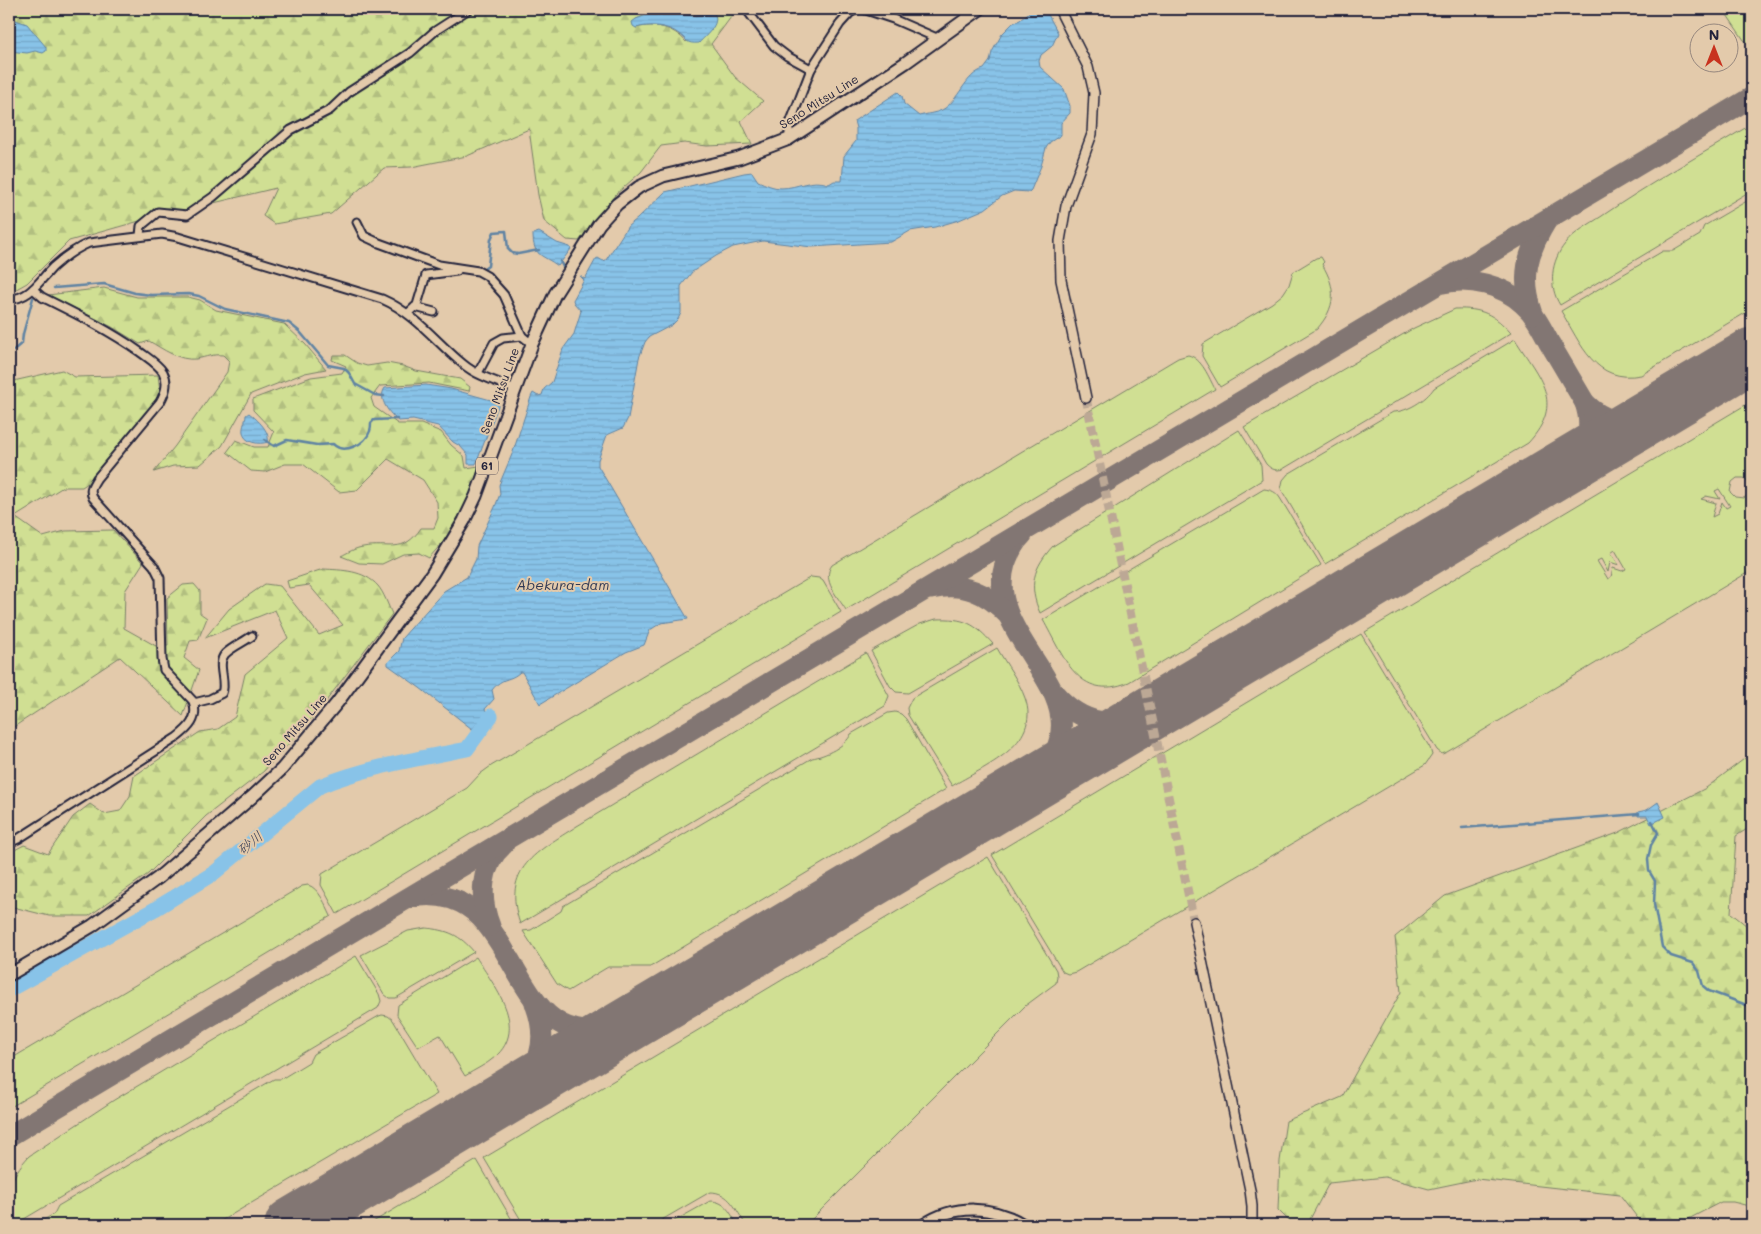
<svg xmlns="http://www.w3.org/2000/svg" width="1761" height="1234" font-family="Mali,'Klee One',sans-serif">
  <defs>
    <pattern id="forest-firs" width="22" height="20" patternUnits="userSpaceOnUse" patternTransform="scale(1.25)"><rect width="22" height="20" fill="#d0df93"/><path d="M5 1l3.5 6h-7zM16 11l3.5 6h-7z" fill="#b2bf80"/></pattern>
    <pattern id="water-rules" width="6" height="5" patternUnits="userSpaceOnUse" patternTransform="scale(1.25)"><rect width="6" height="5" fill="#88c3e8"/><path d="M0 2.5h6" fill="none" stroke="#75a7c8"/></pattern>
  </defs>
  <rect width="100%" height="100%" fill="#e3caab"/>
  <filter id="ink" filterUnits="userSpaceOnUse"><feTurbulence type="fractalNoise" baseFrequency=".02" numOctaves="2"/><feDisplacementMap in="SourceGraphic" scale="10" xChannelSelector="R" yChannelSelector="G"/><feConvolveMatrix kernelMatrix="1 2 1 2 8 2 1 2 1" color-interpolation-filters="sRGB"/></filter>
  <g filter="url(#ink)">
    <g fill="#d0df93" stroke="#798067" fill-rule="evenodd">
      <path d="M1723 9H1752V45L1744 40Z"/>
      <path d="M1752 124V190L1560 305C1548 286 1551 261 1565 244 1574 232 1590 224 1602 216 1650 183 1702 154 1752 124Z"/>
      <path d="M1752 198V309L1641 375C1595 384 1581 344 1561 311L1663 251H1673L1700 235 1704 226Z"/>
      <path d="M1321 257 1324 262 1322 264C1337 289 1336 307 1317 329L1220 387 1202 356 1203 344 1272 303 1283 294 1289 285 1293 272 1316 258Z"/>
      <path d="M1455 309C1481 308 1494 314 1511 333L1283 469C1276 471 1272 470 1266 464L1244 427 1414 328Z"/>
      <path d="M1515 339C1539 378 1566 402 1528 443L1325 564 1281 489 1283 480 1288 474 1393 412C1407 412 1426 400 1434 388Z"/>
      <path d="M1188 355C1202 358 1209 378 1215 389L846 610C838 597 821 580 832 565L1178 358Z"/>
      <path d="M1752 401V570L1447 752 1442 754 1437 750 1365 632ZM1737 478H1744L1750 483V493L1744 498 1735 497 1730 492 1732 482ZM1719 489 1730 506 1726 508 1722 502 1718 514 1712 517 1716 503 1701 499 1706 496 1720 499 1715 491ZM1615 550 1626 569 1622 571 1613 568 1611 577 1608 579 1597 561 1601 559 1608 572 1610 562 1619 565 1611 553Z"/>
      <path d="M1239 430 1261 465 1262 480 1040 613C1028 586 1033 568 1053 546Z"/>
      <path d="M1264 489C1272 490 1276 492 1280 498L1321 565 1129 682C1078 703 1063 655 1043 620Z"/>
      <path d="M811 577 819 578 823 581 841 612 337 914 321 885 322 874 467 788 480 774 491 766Z"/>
      <path d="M936 619C965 618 974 623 993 644L908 693 896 692 890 686 871 651 920 624Z"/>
      <path d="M1361 634 1430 748 1432 755 1425 765 1076 972 1068 974 1063 972 992 855Z"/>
      <path d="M997 648C1006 664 1019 681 1025 698 1042 745 983 767 952 786L908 715 907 708 912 698Z"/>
      <path d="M866 653 889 696 885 706 520 924C501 868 537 852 577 826Z"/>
      <path d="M895 712 901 714 906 719 946 789 650 967H608L568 991 557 984 523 931 531 930 561 911 563 906 812 758C825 756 846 746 851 734L888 713Z"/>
      <path d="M988 857 1056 970 1057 976 1056 983 1025 1006 806 1225H746C736 1210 730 1192 710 1192L653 1225H524L484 1158Z"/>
      <path d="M308 885C319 888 326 906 331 916L9 1108V1060L302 886Z"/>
      <path d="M426 928C448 930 460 935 474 952L396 998H389L384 994 361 955 408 931Z"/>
      <path d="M356 956 379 994 381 1001 378 1008 14 1225C2 1199 10 1176 29 1156L114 1100Z"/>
      <path d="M476 957C494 986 529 1027 495 1057 486 1065 474 1070 465 1076L440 1035 418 1047 397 1015 398 1005Z"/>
      <path d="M382 1015 388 1016 393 1020 437 1094 214 1225H35L54 1214 58 1206 274 1079H281L309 1062 313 1054 379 1016Z"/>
      <path d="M477 1160 515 1225H368Z"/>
      <path d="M710 1201C726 1201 730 1213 738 1225H667Z"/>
    </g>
    <g fill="url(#forest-firs)" stroke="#798067">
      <path d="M9 9H653L652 13 636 19V28C654 23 674 27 686 42L709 12C695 14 685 17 672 9H737L711 44 735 77 763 101 741 121 752 144 707 146 684 143 661 146 641 172 615 195 579 241 567 240 544 221 538 195 529 129 467 156 411 167 384 168 331 214 274 224 263 216 276 188 143 220 69 241 27 283 11 292H9Z"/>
      <path d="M104 288 137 297H188L200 300 216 310 284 324 305 344 326 369 305 373 251 394 222 446 200 465 173 466 154 472 175 446 227 372 229 361 223 355C212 354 207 357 196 359 179 361 163 349 149 341L140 344 112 327 48 295Z"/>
      <path d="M333 355H345L357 363 367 366 387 363 403 366 416 371 460 379 470 387 469 391 429 383 380 386 371 398 374 407 398 424H421L441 432 451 445 464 456 466 468 479 466 471 494 449 535 429 558 419 553 403 554 382 564 359 563 341 556C347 553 355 548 363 547 389 542 403 555 421 528H434L438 518 437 502 423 480 388 459 357 490 339 492 303 464H285L265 472 251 471 227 452 236 440 254 447H268L274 432 253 410V399L311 377 342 373 346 366 332 360Z"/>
      <path d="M62 370 75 377 158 375 160 391 155 402 91 481 82 487H63L15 517 43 537 65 531 113 530 143 563 125 591 124 628 156 646H168L167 598 183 585 194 584 200 591V613L207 618 198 640 190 641 184 658 199 670 183 716 120 657 9 730V382Z"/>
      <path d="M323 569C342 570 364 570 378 586 384 593 388 605 392 614L320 709 264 771 206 816 148 874 89 916H49L9 906V853L24 845 48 854 73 817 90 804 104 814 120 811 130 796 134 776 200 732 218 729 235 717 245 674 288 638 275 610 205 638 229 609 265 584 280 586 319 635 343 625 309 585 289 588 287 581Z"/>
      <path d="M1752 753V826L1736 836 1731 913 1752 930V1203L1749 1206 1733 1202H1721L1677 1225H1643L1620 1195 1477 1179 1429 1189 1385 1177 1329 1183 1307 1225H1293L1278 1210 1280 1161 1286 1121 1342 1097 1401 992 1395 937 1445 896 1618 833 1706 788Z"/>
    </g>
    <g fill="url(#water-rules)" stroke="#5f83a3">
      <path d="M653 9H672L682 14 693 16 714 13C721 24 706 35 699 43 685 44 688 40 679 34 667 25 649 24 636 28L633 26 632 22 636 19 652 13Z"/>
      <path d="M1033 9H1045L1058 33 1052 46 1041 55 1039 61 1040 67 1064 89 1070 106V113L1061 123V135L1050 142 1046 148 1041 166 1031 190 1029 192 1014 191 1002 196 985 209 959 220 935 227 910 231 891 242 812 247 763 241 733 247 716 256 692 272 681 286V313L678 319 672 325 649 337 645 342 639 358 628 418 623 428 607 435 598 460V466L688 619 661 623 650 630 644 645 626 652 540 704 522 672H520C509 682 503 676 492 690L494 699 485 709 487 713 472 729 420 688 388 665V662L399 651 402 638 444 591 467 577 476 559 477 546 495 507 500 494 499 485 513 452 531 397 533 393 538 396 542 395 544 389 552 382 563 349 574 334 581 311 574 303 573 300 584 280 580 276 585 279 596 259 598 258 603 261 606 260 628 226 637 219 665 192 744 173 752 172 758 181C765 184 773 188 781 188 799 188 809 178 829 184L834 181H842L844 156 856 141V128L854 121 898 92 902 96 904 104 919 116C926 114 936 113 942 110 959 101 965 74 984 69L990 61 992 52 1002 34 1013 23 1020 20Z"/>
      <path d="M9 15 13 19 27 24 46 47V51L43 53 35 51 27 53 9 51Z"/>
      <path d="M539 232 557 243 570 247 571 249 558 266C542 254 533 257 533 234Z"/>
      <path d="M426 385 451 389 498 402V406L476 464H468V455L460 446 453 442 438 426 413 420 398 421C390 414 377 399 385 388Z"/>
      <path d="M249 413C258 420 270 431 268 442 259 445 244 443 243 432 242 426 246 421 246 415Z"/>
      <path d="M1658 802 1665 817 1651 824 1647 816H1638V812L1647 810Z"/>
    </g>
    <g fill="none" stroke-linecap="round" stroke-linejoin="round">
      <g stroke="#5f83a3" stroke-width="2.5">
        <path d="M560 261 563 267"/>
        <path d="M484 269 488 266 491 239 494 232 506 231 508 249 512 253 518 254 539 250"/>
        <path d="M54 288 104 284 135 293 151 295 189 294 199 296 225 309 289 323 300 332 328 365 344 368 349 373 355 384 375 395 384 396"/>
        <path d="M9 354 22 343 23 334 33 298"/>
        <path d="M265 440 274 446 287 440 317 445 333 444C344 455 366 444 370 431 371 428 371 425 371 423L374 420 397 419"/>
        <path d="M1652 821 1658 833 1651 845 1648 859 1649 871 1655 881 1654 904 1662 947 1671 956 1693 963 1699 971 1703 986 1709 991 1752 1007"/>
        <path d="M1462 828 1639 814"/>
      </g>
      <path stroke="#88c3e8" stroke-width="15" d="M9 990 155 909 214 873 320 786C367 767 418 759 467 749L491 716"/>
      <g stroke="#827673" stroke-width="21">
        <path d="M1443 283C1470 277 1503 285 1523 304 1535 314 1542 329 1549 342 1561 362 1573 383 1585 403 1595 433 1585 451 1561 470"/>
        <path d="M1533 314C1520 278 1527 252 1547 220"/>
        <path d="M1585 403C1603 421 1621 425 1646 418"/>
        <path d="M1022 535C1014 542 1009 553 1005 564 980 647 1125 701 1027 787"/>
        <path d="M931 589C964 582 987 592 1009 616"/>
        <path d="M1055 694C1084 727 1114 728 1153 712"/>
        <path d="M410 898C424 894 438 895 452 899 476 907 488 924 501 945 534 1000 551 1049 627 1025"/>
        <path d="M490 926C479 898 480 865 504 844"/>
        <path d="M508 1097C540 1070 550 1043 535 1003"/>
        <path d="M9 1136 1752 97"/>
      </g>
      <path stroke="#827673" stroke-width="55" d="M292 1225 1752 355"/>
      <path stroke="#bca895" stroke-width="9" stroke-dasharray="9 4.5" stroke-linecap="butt" d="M1086 398 1194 922"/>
      <defs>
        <g id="minor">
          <path d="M746 9 774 46 787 56 811 69"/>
          <path d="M863 9 893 19 939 39"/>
          <path d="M789 139V126L811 69 840 24 850 13 857 9"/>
          <path d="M357 222 364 236 379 243 439 265 478 271 487 276 504 295 522 336 532 344"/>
          <path d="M140 236 141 226 158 212 187 215 213 197 291 130 330 110 349 92 410 53 435 31 469 9"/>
          <path d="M9 299C30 299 39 281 53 267 64 257 75 249 89 243L162 234 178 237 382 299C416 314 435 341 463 364 477 376 498 382 515 389"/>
          <path d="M415 307 434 312"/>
          <path d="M408 313 417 305 426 275 457 271"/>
          <path d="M478 373 494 343 503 338 522 336"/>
          <path d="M194 703 210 699 222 693C227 682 216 664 225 654 232 647 244 642 252 636"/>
          <path d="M9 843 18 839 176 738C189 728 199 719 193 701L164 670 162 659 160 578 154 566 93 498C89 490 92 486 97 478L160 402C165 393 169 383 163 372 158 364 148 358 140 352 109 330 76 314 42 297L33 289"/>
        </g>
        <g id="tertiary">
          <path d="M1059 9 1088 67 1094 93 1092 134 1066 206 1060 241 1061 280 1086 398"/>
          <path d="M1194 922 1250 1190 1252 1206V1225"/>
        </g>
        <path id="secondary" d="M923 1225C954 1204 993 1205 1024 1225"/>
        <path id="primary" d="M9 975 92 926 158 878 252 797 282 769 337 703 432 574 464 521 476 496 532 344 555 294 599 224 617 204 639 187 663 176 739 158 789 139 905 63 980 9"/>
      </defs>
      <use href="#minor" stroke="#22223b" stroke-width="11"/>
      <use href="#tertiary" stroke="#22223b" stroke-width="12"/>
      <use href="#secondary" stroke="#22223b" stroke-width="14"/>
      <use href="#primary" stroke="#22223b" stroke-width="15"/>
      <use href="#minor" stroke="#e3caab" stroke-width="7"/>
      <use href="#tertiary" stroke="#e3caab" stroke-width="9"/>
      <use href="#secondary" stroke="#e3caab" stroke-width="10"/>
      <use href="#primary" stroke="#e3caab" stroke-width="11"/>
    </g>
  </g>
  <g text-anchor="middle" stroke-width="4" stroke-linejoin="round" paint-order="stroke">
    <rect fill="#e3caab" stroke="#5c545d" stroke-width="1" x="476" y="457.5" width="22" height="17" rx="4"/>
    <g font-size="11" font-weight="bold" fill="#22223b">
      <text x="487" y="470">61</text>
    </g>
    <g font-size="12" fill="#22223b" stroke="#e3caab">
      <text transform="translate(819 102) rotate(-32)" y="4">Seno Mitsu Line</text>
      <text transform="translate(500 391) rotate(-70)" y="4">Seno Mitsu Line</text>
      <text transform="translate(295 730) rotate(-49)" y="4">Seno Mitsu Line</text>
    </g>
    <g font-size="14" font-style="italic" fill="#313a55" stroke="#e3caab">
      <text x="563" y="590">Abekura-dam</text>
      <text transform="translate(250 843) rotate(-40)" y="5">砂川</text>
    </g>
  </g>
  <rect width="1761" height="1234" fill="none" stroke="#e3caab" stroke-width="30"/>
  <rect x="15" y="15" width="1731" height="1204" fill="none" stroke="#22223b" stroke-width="2" filter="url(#ink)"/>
  <g transform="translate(1714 48)"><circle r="24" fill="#e3caab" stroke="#96877e"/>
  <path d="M0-4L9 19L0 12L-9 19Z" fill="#c8321e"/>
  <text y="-8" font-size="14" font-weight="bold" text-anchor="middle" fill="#22223b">N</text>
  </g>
</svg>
